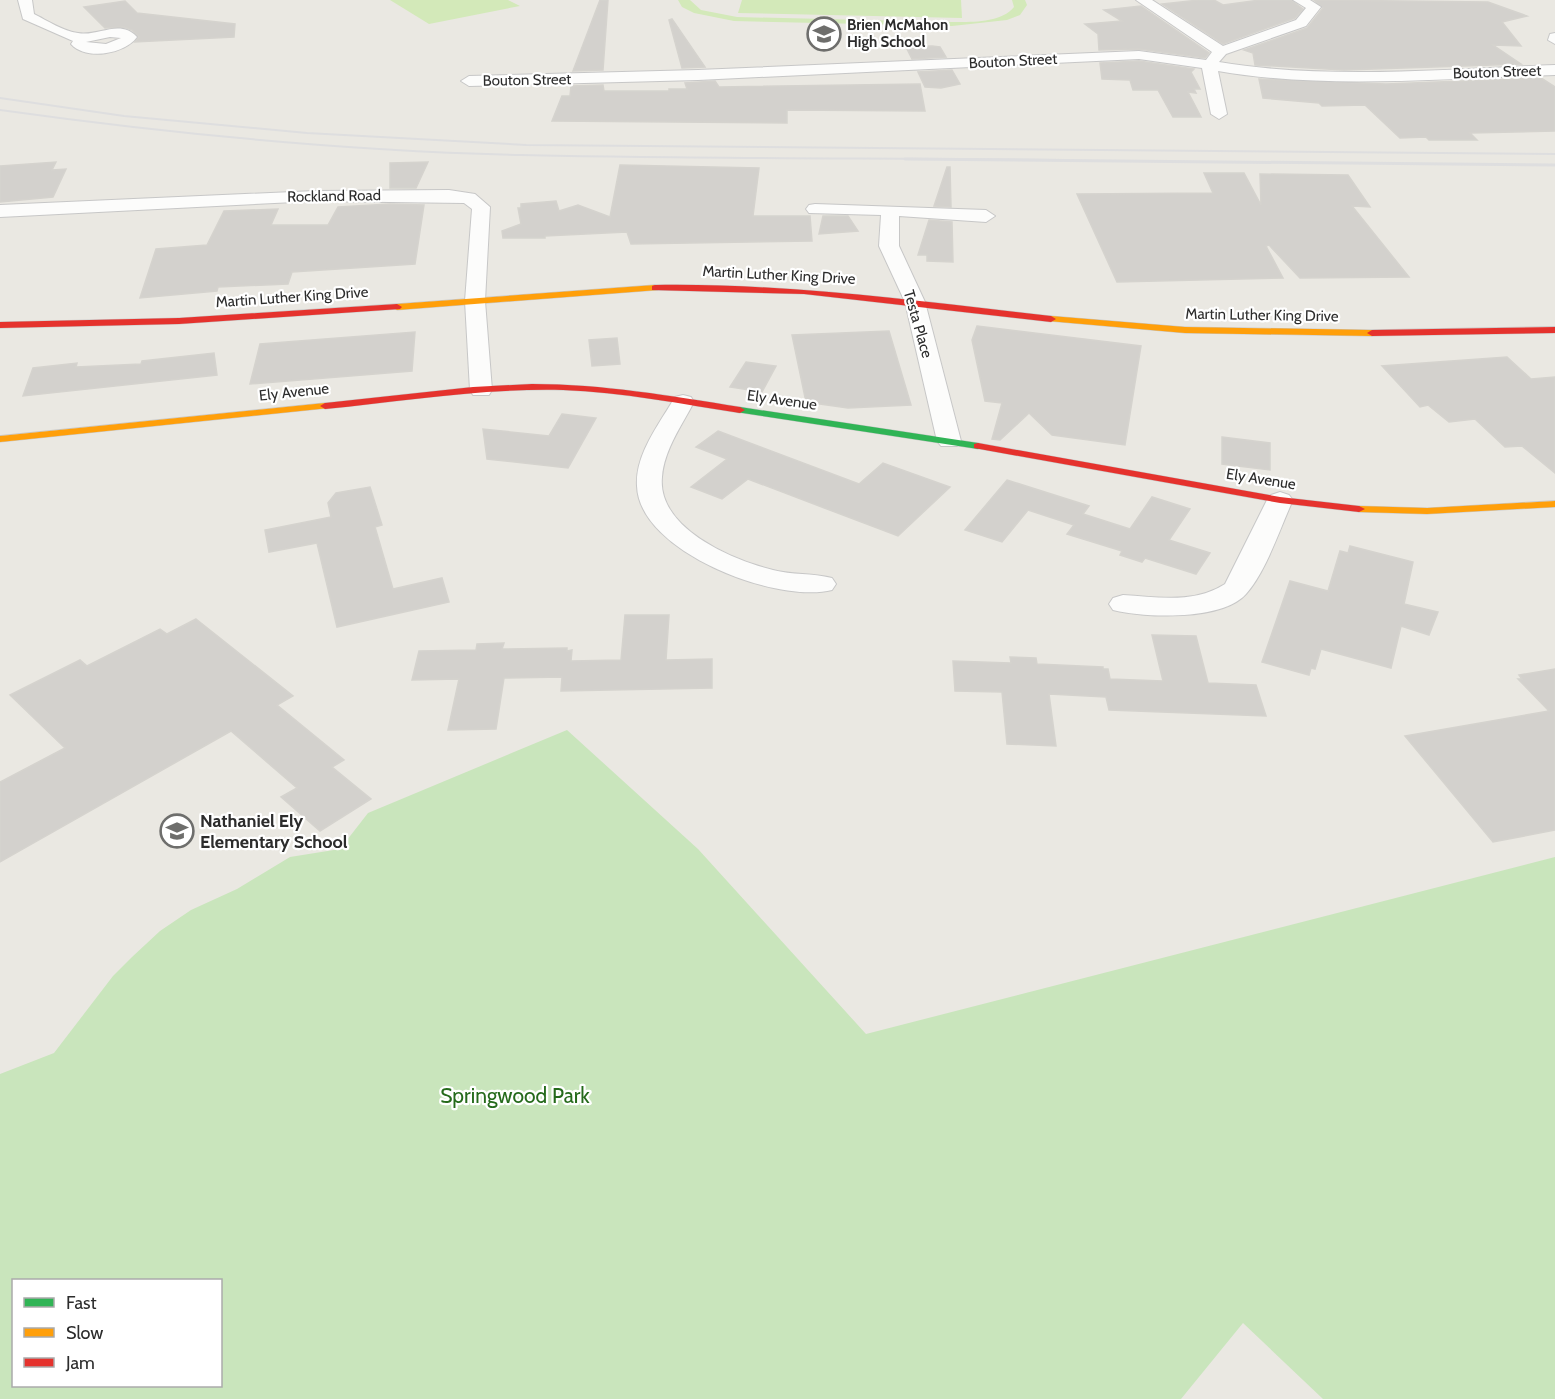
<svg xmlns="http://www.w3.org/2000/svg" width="1555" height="1399" viewBox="0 0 1555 1399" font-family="Cabin,sans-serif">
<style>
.green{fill:#c9e5bc;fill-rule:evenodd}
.pitch{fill:#d3e9b9}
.building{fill:#d3d1cd;stroke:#d5d3ce;stroke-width:1.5}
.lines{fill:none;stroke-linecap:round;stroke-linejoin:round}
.street-casing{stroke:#c7c7c7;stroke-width:2}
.fast-casing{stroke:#c7c7c7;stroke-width:1}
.slow-casing{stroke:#c7c7c7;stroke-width:1}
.jam-casing{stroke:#c7c7c7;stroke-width:1}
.street{fill:#fcfcfb;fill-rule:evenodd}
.fast{fill:#30b455;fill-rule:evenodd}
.slow{fill:#ff9f0a;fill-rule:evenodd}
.jam{fill:#e5322d;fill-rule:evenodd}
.rail-far1{stroke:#dededf;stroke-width:2}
.rail{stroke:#dededf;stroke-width:3}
.labels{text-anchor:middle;stroke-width:4.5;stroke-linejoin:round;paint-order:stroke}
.far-poi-label{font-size:15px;font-weight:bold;fill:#2c2c2c;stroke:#fff;text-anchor:start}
.far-street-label{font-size:15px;fill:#2c2c2c;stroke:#fff}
.poi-label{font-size:18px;font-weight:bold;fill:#2c2c2c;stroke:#fff;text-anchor:start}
.near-park-label{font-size:21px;fill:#256a1b;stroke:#fff}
</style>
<rect width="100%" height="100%" fill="#eae8e2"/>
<path class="green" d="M 567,730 L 698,849 L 866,1034 L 1555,857 L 1555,1399 L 1323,1399 L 1243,1323 L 1181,1399 L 0,1399 L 0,1074 L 54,1053 L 113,976 L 132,957 L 160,931 L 191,910 L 237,889 L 290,857 L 340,849 L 368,813 ZM 14,1280 L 220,1280 L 220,1386 L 14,1386 Z"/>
<g class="pitch">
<path d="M 390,0 L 508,0 L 520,6 L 429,24 Z"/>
<path d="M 678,0 L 690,0 L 701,10 L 737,17 L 952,22 C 972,22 1001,23 1014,7 L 1012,0 L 1025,0 L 1027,5 L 1020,15 L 1007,20 L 952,26 L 734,21 L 694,13 L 682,7 Z"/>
<path d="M 742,0 L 961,0 L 962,18 L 738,13 Z"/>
</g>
<g class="building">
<path d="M 600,0 L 608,0 L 603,70 L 573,71 Z"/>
<path d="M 1199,0 L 1214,0 L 1223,5 L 1260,0 L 1291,0 L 1303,9 L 1295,18 L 1223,44 L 1162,4 Z"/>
<path d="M 1314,0 L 1488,2 L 1527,16 L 1502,22 L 1521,46 L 1493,45 L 1521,64 L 1344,70 L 1255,65 L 1253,53 L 1244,50 L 1307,28 L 1323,8 Z"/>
<path d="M 125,1 L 137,13 L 235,24 L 234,37 L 135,42 L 139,37 L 132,30 L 124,27 L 105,28 L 84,7 Z"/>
<path d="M 1141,6 L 1209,53 L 1205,58 L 1139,49 L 1099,50 L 1098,34 L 1085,24 L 1122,21 L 1104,10 Z"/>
<path d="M 672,19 L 705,67 L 682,68 L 669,20 Z"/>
<path d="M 932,46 L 940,47 L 946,57 L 912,59 L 906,47 Z"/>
<path d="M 1139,61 L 1194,69 L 1191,72 L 1200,89 L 1194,89 L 1196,93 L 1188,92 L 1201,117 L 1173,117 L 1158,90 L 1133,90 L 1130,80 L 1102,79 L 1100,63 Z"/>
<path d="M 952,70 L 960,84 L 941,88 L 925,87 L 918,72 Z"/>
<path d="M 1541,78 L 1555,87 L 1555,131 L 1470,133 L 1477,140 L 1429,140 L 1426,137 L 1400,138 L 1365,105 L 1322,106 L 1319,103 L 1263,98 L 1259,79 L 1386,84 Z"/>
<path d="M 715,81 L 719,87 L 920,84 L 925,111 L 787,110 L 787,123 L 552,121 L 562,96 L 570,96 L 571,86 L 603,85 L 604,91 L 669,91 L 669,89 L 687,89 L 685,83 Z"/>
<path d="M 56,162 L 52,170 L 66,169 L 53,197 L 0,202 L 0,166 Z"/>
<path d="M 428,162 L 416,188 L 390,188 L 390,163 Z"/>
<path d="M 620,165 L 759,168 L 753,216 L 810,216 L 812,241 L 631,244 L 627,232 L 545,236 L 545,238 L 503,238 L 502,231 L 521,224 L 518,208 L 521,208 L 521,204 L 556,201 L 559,211 L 578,205 L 610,217 Z"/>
<path d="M 947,167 L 950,167 L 951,207 L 934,206 Z"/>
<path d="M 1204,173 L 1244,173 L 1261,205 L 1260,174 L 1348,175 L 1370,207 L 1352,206 L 1409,277 L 1300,278 L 1269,245 L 1266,246 L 1283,278 L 1117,282 L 1077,194 L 1213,193 Z"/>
<path d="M 390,204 L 424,205 L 415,264 L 292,272 L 288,284 L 218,287 L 217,291 L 140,298 L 156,249 L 207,245 L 224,211 L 278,209 L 271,225 L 328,225 L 338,207 Z"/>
<path d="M 823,216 L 848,216 L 858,231 L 819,234 Z"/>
<path d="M 929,220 L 952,222 L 953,262 L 927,261 L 927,255 L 918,255 Z"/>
<path d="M 977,326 L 1141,346 L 1125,445 L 1052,435 L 1029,413 L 1000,440 L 992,439 L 1002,403 L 985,401 L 972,340 Z"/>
<path d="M 889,331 L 911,405 L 848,408 L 806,402 L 792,335 Z"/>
<path d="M 415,332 L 412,371 L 250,384 L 260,344 Z"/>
<path d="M 617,338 L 620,364 L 592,366 L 589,340 Z"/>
<path d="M 214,353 L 217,375 L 23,396 L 33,368 L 77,363 L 76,367 L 141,364 L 142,361 Z"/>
<path d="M 1507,357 L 1531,379 L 1555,377 L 1555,473 L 1522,446 L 1505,447 L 1475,419 L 1449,422 L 1428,405 L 1420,407 L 1382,366 Z"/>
<path d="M 746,362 L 776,366 L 762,392 L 730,387 Z"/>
<path d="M 562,414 L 596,418 L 568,468 L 487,459 L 483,429 L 549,436 Z"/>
<path d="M 718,431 L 859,484 L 883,463 L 950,487 L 898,536 L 748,479 L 722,499 L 691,487 L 727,459 L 696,447 Z"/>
<path d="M 1222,437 L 1270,443 L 1270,470 L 1222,464 Z"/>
<path d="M 1007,480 L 1089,506 L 1083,514 L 1130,529 L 1152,497 L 1190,509 L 1169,540 L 1210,553 L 1196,574 L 1145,558 L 1142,562 L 1120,555 L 1122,551 L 1067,534 L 1074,525 L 1028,510 L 1002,542 L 965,530 Z"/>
<path d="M 370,487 L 382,525 L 375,527 L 393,589 L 442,578 L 449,602 L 337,627 L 317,543 L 269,552 L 265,530 L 331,517 L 328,503 L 336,493 Z"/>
<path d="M 1350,546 L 1413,562 L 1404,604 L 1438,612 L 1429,635 L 1401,626 L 1391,668 L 1321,649 L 1315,669 L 1311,668 L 1309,675 L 1262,662 L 1290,581 L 1328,591 L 1340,551 L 1348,553 Z"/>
<path d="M 625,615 L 669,615 L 666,660 L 712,659 L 712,688 L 561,691 L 562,677 L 504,678 L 496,729 L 448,730 L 459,679 L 412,680 L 419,651 L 476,650 L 477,644 L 504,643 L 502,649 L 567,648 L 567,651 L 572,650 L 571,661 L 621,660 Z"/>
<path d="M 196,619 L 293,696 L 277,705 L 344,760 L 332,767 L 371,799 L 320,831 L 281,797 L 297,788 L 231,731 L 0,862 L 0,782 L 65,748 L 10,695 L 80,660 L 87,666 L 160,629 L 167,634 Z"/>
<path d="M 1152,635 L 1196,636 L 1208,683 L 1256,685 L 1266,716 L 1109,710 L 1106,697 L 1049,694 L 1056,746 L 1007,744 L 1002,692 L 955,691 L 953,661 L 1011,663 L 1010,657 L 1036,658 L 1037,664 L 1103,667 L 1103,669 L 1108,669 L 1110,679 L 1163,681 Z"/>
<path d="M 1555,669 L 1555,830 L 1493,842 L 1405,736 L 1549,711 L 1518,679 L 1522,679 L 1519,675 Z"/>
</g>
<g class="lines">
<defs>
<g id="street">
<path d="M 18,0 L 32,0 L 34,14 C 48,21 63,31 78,33 C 98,37 120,18 137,37 C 125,54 86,61 71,44 L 73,41 L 23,19 ZM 110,37 L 121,38 L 106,44 L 86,42 Z"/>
<path d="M 1136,0 L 1152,0 L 1223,46 L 1296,20 L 1306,8 L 1293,0 L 1310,0 L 1321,7 L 1306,26 L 1226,54 L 1219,62 C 1325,80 1448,69 1555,65 L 1555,75 C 1446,78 1326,90 1218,71 L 1227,114 L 1219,119 L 1211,114 L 1202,68 L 1139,59 L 698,80 L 469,86 L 461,81 L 469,76 L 698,70 L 1139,51 L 1206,60 L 1212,52 Z"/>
<path d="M 1555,33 L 1555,44 L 1548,40 L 1550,34 Z"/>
<path d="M 449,190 L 475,194 L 490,207 L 485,301 L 492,390 L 489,395 L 473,395 L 470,390 L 465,301 L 472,209 L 464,203 L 315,201 L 0,217 L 0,205 L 315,191 Z"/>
<path d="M 815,204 L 986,210 L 995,216 L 986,222 L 899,216 L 899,246 L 925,302 L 961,441 L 957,446 L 941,446 L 937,441 L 905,302 L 879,246 L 881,215 L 809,213 L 806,209 L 809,205 Z"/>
<path d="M 683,395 L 691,397 L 694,402 C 682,425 664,450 662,477 C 657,528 732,560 773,570 C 792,575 812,573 832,578 L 836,584 L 832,590 C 777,604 639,552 637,486 C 635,456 657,427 672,402 L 675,397 Z"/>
<path d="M 1280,492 L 1289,495 L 1293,500 C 1280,528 1266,572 1246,594 C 1222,621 1145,618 1113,610 L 1109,604 L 1113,598 L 1123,595 C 1158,597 1194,604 1225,584 L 1267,500 L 1271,495 Z"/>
</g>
<path id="fast" d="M 740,407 L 978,443 L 983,446 L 978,449 L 736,412 L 735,410 Z"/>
<g id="slow">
<path d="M 655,285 L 658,286 L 658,290 L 397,310 L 392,307 L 397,304 Z"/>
<path d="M 1051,316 L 1185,327 L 1372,330 L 1377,333 L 1372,336 L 1185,333 L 1048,321 L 1048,317 Z"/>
<path d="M 325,403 L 329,404 L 329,408 L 0,442 L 0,436 Z"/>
<path d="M 1555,501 L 1555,507 L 1427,514 L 1359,512 L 1353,509 L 1359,506 L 1427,508 Z"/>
</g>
<g id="jam">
<path d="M 655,285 C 788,283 919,301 1051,316 L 1056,319 L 1051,322 L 804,294 L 652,290 L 652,286 Z"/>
<path d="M 397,304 L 402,307 L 400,309 L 179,324 L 0,328 L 0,322 L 179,318 Z"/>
<path d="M 1555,327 L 1555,333 L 1372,336 L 1367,333 L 1372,330 Z"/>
<path d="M 532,384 C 603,384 671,396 740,407 L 745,410 L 740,413 C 681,404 622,392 563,390 C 483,388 404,401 325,409 L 320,406 L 325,403 L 473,387 Z"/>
<path d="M 978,443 L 1280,497 L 1359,506 L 1365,509 L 1359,512 L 1280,503 L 974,448 L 974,444 Z"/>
</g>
</defs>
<use href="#street" class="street-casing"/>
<use href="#fast" class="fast-casing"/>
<use href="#slow" class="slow-casing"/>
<use href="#jam" class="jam-casing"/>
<use href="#street" class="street"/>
<use href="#fast" class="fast"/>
<use href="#slow" class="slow"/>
<use href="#jam" class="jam"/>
<g class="rail-far1">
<path d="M 0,98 L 124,116 L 307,133 L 526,145 L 1555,154"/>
<path d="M 0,110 C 172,134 347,151 521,155 C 701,159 881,158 1061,160"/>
</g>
<path class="rail" d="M 905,159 L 1555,165"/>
</g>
<defs>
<symbol id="school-ring" viewBox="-11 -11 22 22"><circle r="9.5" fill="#fff" stroke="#6e6e6c" stroke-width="1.5"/><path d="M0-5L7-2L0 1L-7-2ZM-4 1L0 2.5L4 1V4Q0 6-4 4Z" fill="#6e6e6c"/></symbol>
</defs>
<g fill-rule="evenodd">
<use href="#school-ring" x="805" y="15" width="38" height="38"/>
<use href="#school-ring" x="158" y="812" width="38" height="38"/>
</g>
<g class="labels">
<g class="far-poi-label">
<text x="847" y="30">Brien McMahon<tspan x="847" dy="17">High School</tspan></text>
</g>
<g class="far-street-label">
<text transform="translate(1013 61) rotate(-3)" y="5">Bouton Street</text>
<text transform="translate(1497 72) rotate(-2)" y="5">Bouton Street</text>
<text transform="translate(527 80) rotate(-1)" y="5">Bouton Street</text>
<text transform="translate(334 196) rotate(-1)" y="5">Rockland Road</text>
<text transform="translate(779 275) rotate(3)" y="5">Martin Luther King Drive</text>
<text transform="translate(292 297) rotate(-4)" y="5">Martin Luther King Drive</text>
<text transform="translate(1262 315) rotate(1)" y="5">Martin Luther King Drive</text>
<text transform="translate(918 324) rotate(74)" y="5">Testa Place</text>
<text transform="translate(294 392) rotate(-6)" y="5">Ely Avenue</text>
<text transform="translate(782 400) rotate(8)" y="5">Ely Avenue</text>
<text transform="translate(1261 479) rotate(9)" y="5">Ely Avenue</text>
</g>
<g class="poi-label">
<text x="200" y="827">Nathaniel Ely<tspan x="200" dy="21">Elementary School</tspan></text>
</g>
<g class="near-park-label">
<text x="515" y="1103">Springwood Park</text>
</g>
</g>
<rect x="12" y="1279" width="210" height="108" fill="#ffffff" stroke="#ababab" stroke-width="1.5"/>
<rect x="24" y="1298" width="30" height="9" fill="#30b455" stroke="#ababab" stroke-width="1.5"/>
<text x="66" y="1309" font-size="18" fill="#2c2c2c">Fast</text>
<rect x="24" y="1328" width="30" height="9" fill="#ff9f0a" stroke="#ababab" stroke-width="1.5"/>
<text x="66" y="1339" font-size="18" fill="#2c2c2c">Slow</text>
<rect x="24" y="1358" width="30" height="9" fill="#e5322d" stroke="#ababab" stroke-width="1.5"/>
<text x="66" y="1369" font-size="18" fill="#2c2c2c">Jam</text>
</svg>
